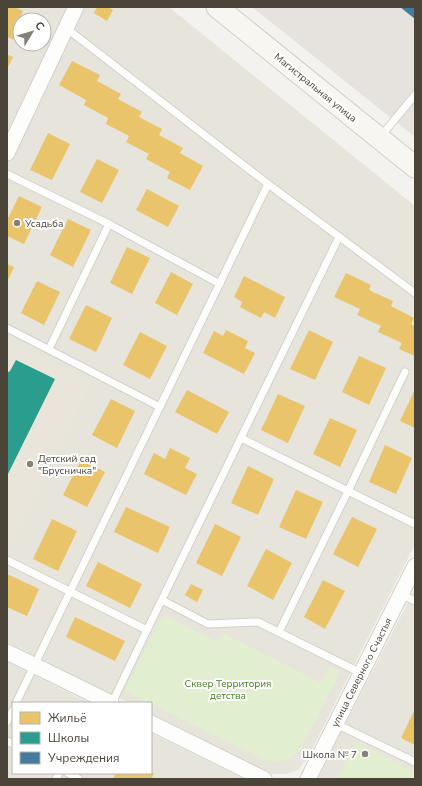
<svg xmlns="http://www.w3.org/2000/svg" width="422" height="786" viewBox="0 0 422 786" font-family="'Nunito Sans',sans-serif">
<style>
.residential{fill:#e7e4dc;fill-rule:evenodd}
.industrial{fill:#e6e2de}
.education{fill:#eae5da}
.green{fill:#e1eecf}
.homes{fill:#e9c46a}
.schools{fill:#2a9d8f}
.public{fill:#457b9d}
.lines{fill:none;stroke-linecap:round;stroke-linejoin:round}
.service-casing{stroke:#d2d0cb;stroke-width:9}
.minor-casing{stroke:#d2d0cb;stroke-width:17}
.secondary-casing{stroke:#d3cfc5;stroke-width:23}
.service{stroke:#fdfdfc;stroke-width:7}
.minor{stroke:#fdfdfc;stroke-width:15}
.secondary{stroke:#f7f6f1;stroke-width:21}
.poi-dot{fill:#868178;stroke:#fff;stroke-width:1.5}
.labels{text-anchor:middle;stroke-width:4;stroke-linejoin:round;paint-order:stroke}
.street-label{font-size:10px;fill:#4b4439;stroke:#fff}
.poi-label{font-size:10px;fill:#4b4439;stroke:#fff;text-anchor:start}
.park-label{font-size:10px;fill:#4a7f2a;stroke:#fff}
</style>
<rect width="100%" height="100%" fill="#f4f2ee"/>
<g class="residential">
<path d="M 7,7 L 169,7 L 415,206 L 415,544 L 307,759 L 298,770 L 286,774 L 272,774 L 151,714 L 151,703 L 129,703 L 7,642 ZM 20,20 L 44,20 L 44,44 L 20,44 Z"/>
<path d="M 415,589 L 415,779 L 317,779 Z"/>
<path d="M 7,662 L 90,703 L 13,703 L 13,773 L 151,773 L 151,733 L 244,779 L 7,779 Z"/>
</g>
<path class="industrial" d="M 252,7 L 415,7 L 415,137 Z"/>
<g class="education">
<path d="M 7,339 L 92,382 L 11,548 L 7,546 Z"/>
<path d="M 354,738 L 415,769 L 415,779 L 334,779 Z"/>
</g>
<g class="green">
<path d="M 167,617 L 216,641 L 223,633 L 321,683 L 329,666 L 341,671 L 299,751 C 287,761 281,763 266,760 L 124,691 L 159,622 Z"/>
<path d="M 356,742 L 415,772 L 415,779 L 338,779 Z"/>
</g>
<g class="homes">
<path d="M 7,7 L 15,7 L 23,11 L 19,20 L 20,40 L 16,38 L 15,40 L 7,37 Z"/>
<path d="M 97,7 L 108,7 L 113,10 L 107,21 L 94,13 Z"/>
<path d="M 7,54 L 13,57 L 7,69 Z"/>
<path d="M 72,61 L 100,75 L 97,81 L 121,94 L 118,99 L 142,112 L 139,117 L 162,129 L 159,135 L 183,148 L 180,153 L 203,166 L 190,190 L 167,178 L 170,172 L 146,159 L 149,154 L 126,142 L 129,136 L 106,124 L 108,118 L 84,105 L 86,100 L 59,85 Z"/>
<path d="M 48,133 L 70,144 L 52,180 L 30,170 Z"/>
<path d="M 97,159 L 119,170 L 102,203 L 80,192 Z"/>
<path d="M 147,189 L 179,206 L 168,227 L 136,210 Z"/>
<path d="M 19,196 L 42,207 L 24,244 L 7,236 L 7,220 Z"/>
<path d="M 68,219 L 91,230 L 73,267 L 50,255 Z"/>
<path d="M 127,247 L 150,258 L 132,294 L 110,283 Z"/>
<path d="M 7,264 L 14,267 L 7,282 Z"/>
<path d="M 171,272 L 193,284 L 177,315 L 155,303 Z"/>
<path d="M 346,273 L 371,285 L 369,290 L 393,301 L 391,306 L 414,318 L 411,324 L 415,326 L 415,356 L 399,349 L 402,343 L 378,332 L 381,326 L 357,315 L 360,309 L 334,297 Z"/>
<path d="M 244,276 L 285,297 L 275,318 L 264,312 L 261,318 L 240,307 L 242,302 L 234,297 Z"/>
<path d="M 37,281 L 60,292 L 44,325 L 21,313 Z"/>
<path d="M 86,305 L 112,318 L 96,352 L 69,339 Z"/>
<path d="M 226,330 L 248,341 L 245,348 L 255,353 L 244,374 L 203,353 L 214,331 L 223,336 Z"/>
<path d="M 309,330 L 333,342 L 315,380 L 290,369 Z"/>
<path d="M 140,332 L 167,346 L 150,379 L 123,365 Z"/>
<path d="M 359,356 L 386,368 L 369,405 L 342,392 Z"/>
<path d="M 415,389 L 415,428 L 400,421 Z"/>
<path d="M 187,390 L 229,412 L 217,434 L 175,412 Z"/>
<path d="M 278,394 L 305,406 L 288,443 L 261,430 Z"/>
<path d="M 111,399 L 135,411 L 117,448 L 92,435 Z"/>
<path d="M 330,418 L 357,430 L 340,467 L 313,454 Z"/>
<path d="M 385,445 L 412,458 L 396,494 L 369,482 Z"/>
<path d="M 170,448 L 190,458 L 185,468 L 197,474 L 186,495 L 144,474 L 154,453 L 165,459 Z"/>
<path d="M 81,460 L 105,472 L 87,507 L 63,495 Z"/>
<path d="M 248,466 L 274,479 L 258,515 L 231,503 Z"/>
<path d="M 296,490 L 323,502 L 306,539 L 279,527 Z"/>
<path d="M 126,507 L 170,527 L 158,553 L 114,532 Z"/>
<path d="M 352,517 L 377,529 L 358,567 L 333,554 Z"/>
<path d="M 52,519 L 77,531 L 58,571 L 33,559 Z"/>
<path d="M 215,524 L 241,537 L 222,576 L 196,563 Z"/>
<path d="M 266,549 L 292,563 L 273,600 L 247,586 Z"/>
<path d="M 98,562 L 142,584 L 130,608 L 86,586 Z"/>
<path d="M 7,574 L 39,589 L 27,616 L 7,607 Z"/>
<path d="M 323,580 L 345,591 L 325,629 L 304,617 Z"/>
<path d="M 191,584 L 203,590 L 197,602 L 185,595 Z"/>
<path d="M 75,617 L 125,641 L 115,661 L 66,637 Z"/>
<path d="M 415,709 L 415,745 L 401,738 Z"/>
<path d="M 151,772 L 154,774 L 151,779 L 113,779 L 116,773 Z"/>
</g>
<path class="schools" d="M 16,360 L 55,379 L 7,476 L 7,373 L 10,371 Z"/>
<path class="public" d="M 400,7 L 415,7 L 415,19 Z"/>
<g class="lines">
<defs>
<g id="service">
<path d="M 66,28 L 268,184 L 415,293"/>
<path d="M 381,136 L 415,95"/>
<path d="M 7,174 L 109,224 L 220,284"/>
<path d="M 7,328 L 160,407"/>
<path d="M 49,349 L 109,224"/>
<path d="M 241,438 L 348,491 L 405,372"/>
<path d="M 7,560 L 147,630 L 339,237"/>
<path d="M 401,594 L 415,601"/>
<path d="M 162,600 L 208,624 L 258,622 L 361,673"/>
<path d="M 279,632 L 348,491 L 415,524"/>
<path d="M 16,703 L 268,184"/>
<path d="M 112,703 L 147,630"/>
<path d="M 7,722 L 13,710"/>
<path d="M 336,724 L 415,762"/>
<path d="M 7,741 L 13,744"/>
<path d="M 68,773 L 79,779"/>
<path d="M 56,779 L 59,773"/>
</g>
<g id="minor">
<path d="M 7,153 L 76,7"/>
<path d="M 7,652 L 111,703"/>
<path d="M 151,723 L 264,779"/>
<path d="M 308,779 L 415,566"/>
</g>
<path id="secondary" d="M 217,7 L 415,167"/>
</defs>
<use href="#service" class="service-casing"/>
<use href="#minor" class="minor-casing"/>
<use href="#secondary" class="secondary-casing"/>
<use href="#service" class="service"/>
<use href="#minor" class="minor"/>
<use href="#secondary" class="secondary"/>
</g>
<g class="poi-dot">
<circle cx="17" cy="223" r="4"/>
<circle cx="30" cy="464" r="4"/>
<circle cx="365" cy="754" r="4"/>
</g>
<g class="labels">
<g class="street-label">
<text transform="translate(316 87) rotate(39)" y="4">Магистральная улица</text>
<text transform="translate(361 672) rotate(-63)" y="4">улица Северного Счастья</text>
</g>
<g class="poi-label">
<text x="25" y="227">Усадьба</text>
<text x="38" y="462">Детский сад<tspan x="38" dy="12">"Брусничка"</tspan></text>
<text x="357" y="758" text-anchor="end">Школа № 7</text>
</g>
<g class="park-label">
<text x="228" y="687">Сквер Территория<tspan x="228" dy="12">детства</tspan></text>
</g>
</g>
<rect width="422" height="786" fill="none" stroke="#4b4439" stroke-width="16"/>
<rect x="12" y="702" width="140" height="72" fill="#ffffff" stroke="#b7b4b0"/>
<rect x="20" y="712" width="20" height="12" fill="#e9c46a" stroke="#b7b4b0"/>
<text x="48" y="722" font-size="12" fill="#4b4439">Жильё</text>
<rect x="20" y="732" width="20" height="12" fill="#2a9d8f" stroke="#b7b4b0"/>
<text x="48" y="742" font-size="12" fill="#4b4439">Школы</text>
<rect x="20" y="752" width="20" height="12" fill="#457b9d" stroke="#b7b4b0"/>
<text x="48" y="762" font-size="12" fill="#4b4439">Учреждения</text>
<g transform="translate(32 32) rotate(52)"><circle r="19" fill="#ffffff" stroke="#b7b4b0"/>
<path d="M0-3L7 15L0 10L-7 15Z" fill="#868178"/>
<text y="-6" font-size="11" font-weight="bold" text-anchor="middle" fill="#4b4439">С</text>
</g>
</svg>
